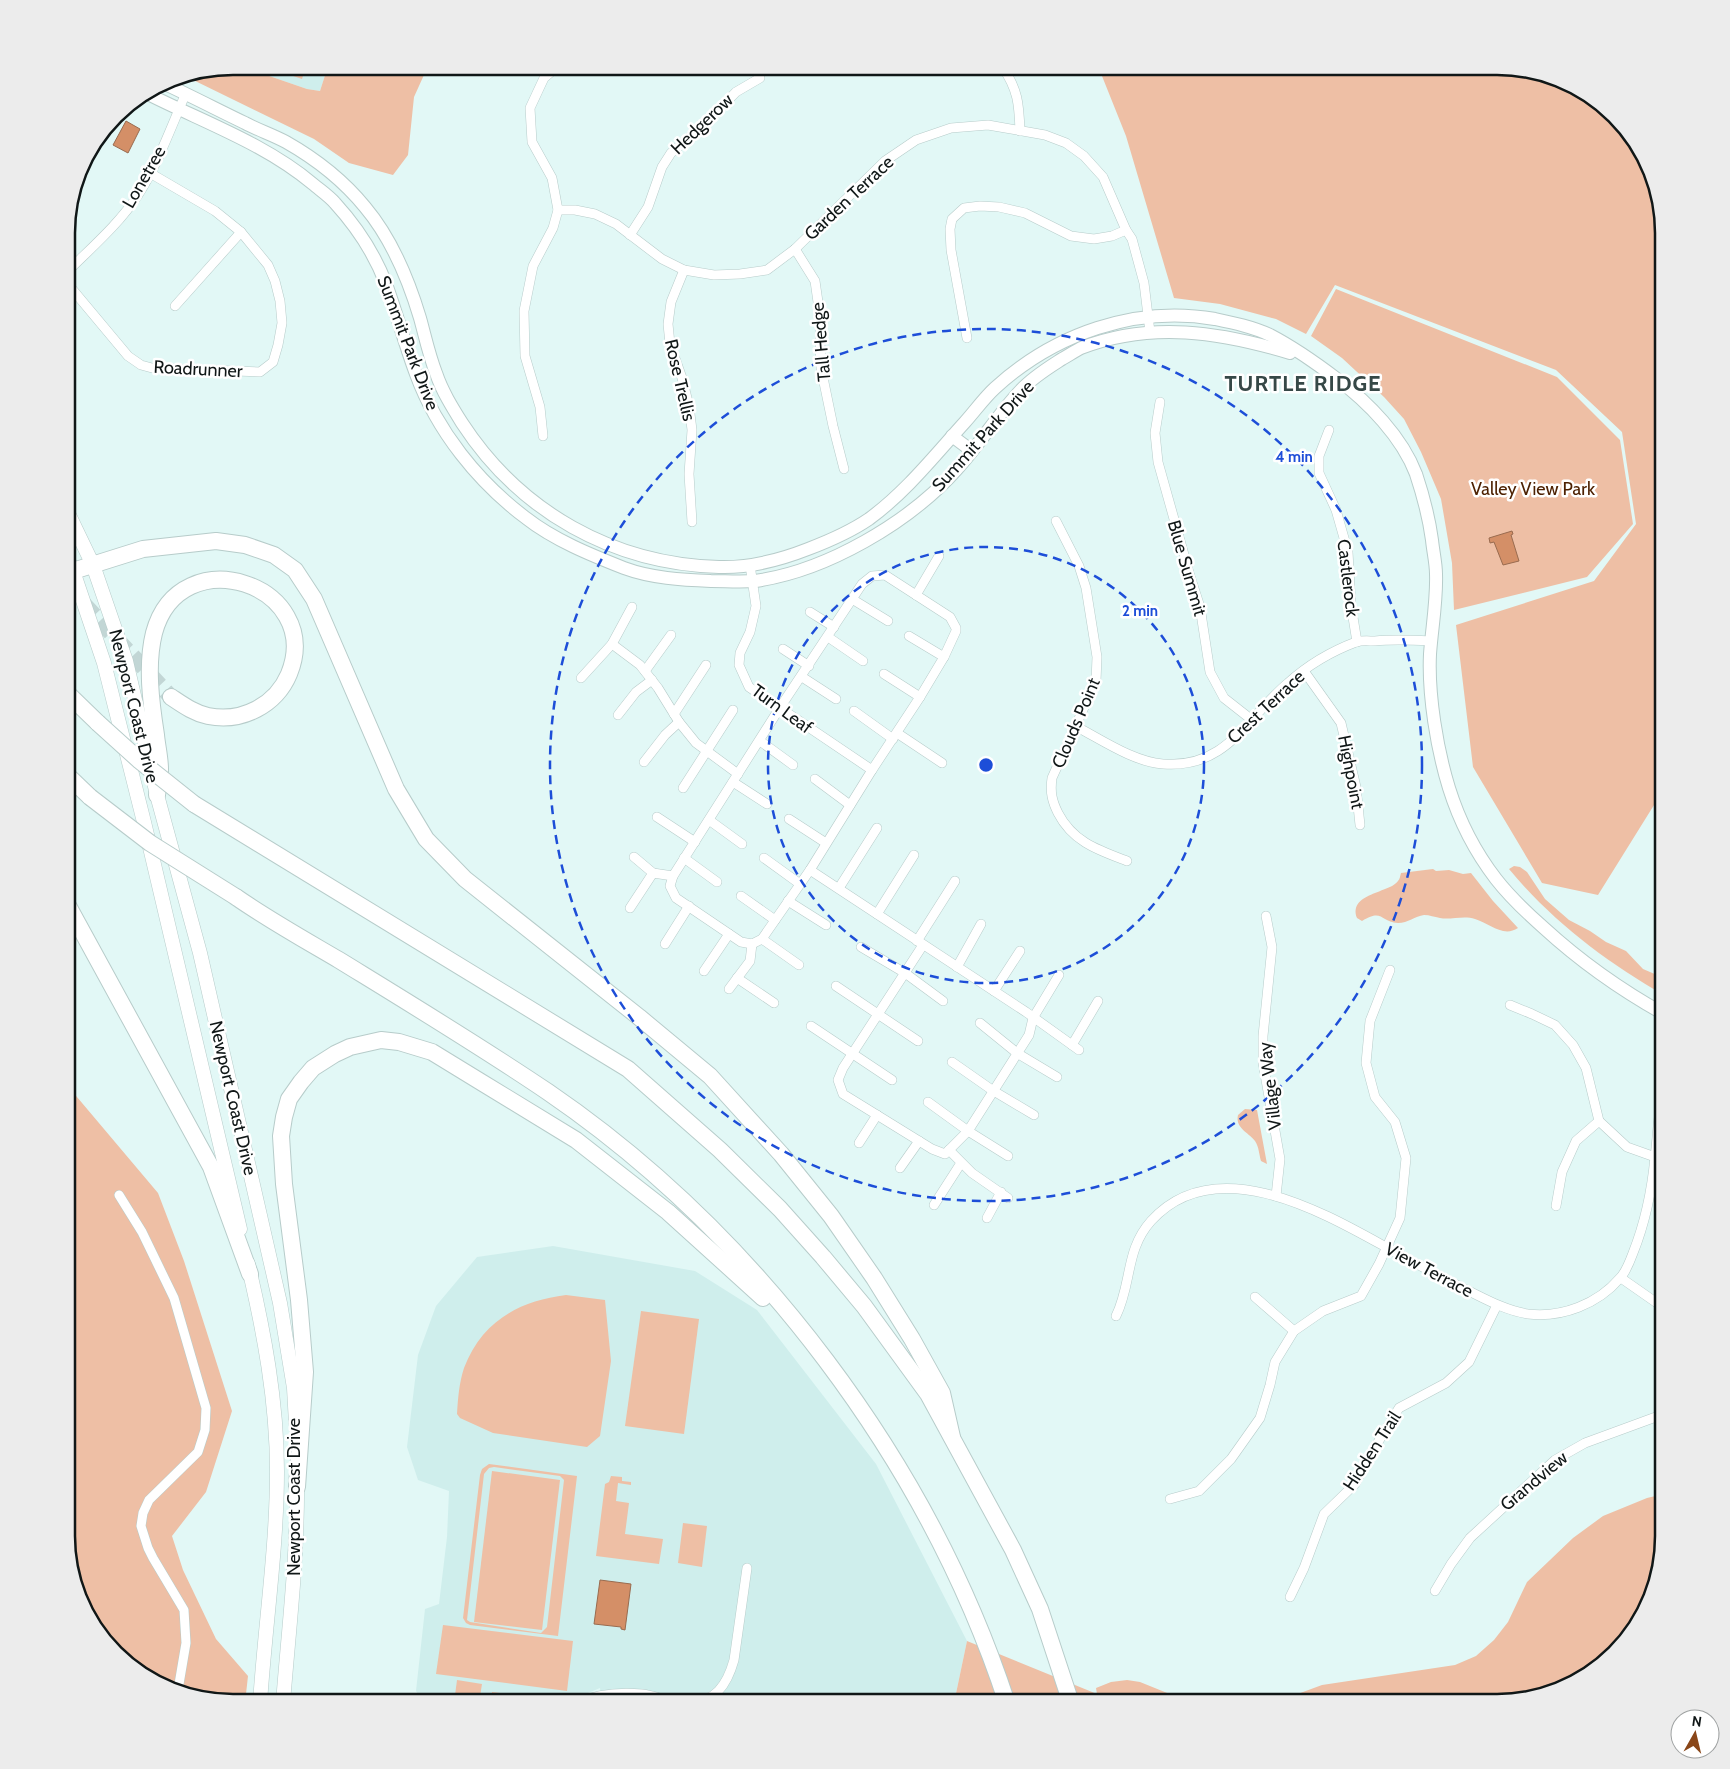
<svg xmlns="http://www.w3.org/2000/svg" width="1730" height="1769" viewBox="0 0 1730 1769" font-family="Cabin,sans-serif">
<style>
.built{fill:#cfeeec}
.green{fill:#eebfa5;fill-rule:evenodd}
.water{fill:#d48f67;stroke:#996b4f}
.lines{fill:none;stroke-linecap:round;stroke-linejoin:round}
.highway-tunnel{stroke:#c2d6d5;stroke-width:16;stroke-dasharray:16 8;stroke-linecap:butt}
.street-casing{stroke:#b7ccca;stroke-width:10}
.secondary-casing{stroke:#b7ccca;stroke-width:14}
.primary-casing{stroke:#b7ccca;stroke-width:15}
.highway-casing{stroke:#b7ccca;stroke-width:18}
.street{stroke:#fff;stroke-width:9}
.secondary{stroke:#fff;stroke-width:12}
.primary{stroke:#fff;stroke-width:14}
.highway{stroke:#fff;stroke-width:16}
.highway-bridge-casing{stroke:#b7ccca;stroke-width:18;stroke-linecap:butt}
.highway-bridge{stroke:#fff;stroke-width:16}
.ring{fill:none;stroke:#1d4ed8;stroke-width:2.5;stroke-dasharray:9 6}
.labels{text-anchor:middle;stroke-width:5;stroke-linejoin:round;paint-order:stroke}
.street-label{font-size:18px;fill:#101717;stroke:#fff}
.park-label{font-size:18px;fill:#4d2102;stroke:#fff}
.district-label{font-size:22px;font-weight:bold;letter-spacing:1px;fill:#364847;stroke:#fff}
.rim{fill:none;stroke:#101717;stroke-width:2.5}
.centre{fill:#1d4ed8;stroke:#fff;stroke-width:2.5}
.ring-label{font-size:15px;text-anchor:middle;font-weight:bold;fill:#1d4ed8;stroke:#fff;stroke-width:5;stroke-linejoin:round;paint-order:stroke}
</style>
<rect width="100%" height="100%" fill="#e2f8f6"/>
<g class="built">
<path d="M 240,66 L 328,66 L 320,91 L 307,89 Z"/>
<path d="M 553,1246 L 695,1271 L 757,1310 L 876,1464 L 967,1641 L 954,1703 L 602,1703 L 600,1688 L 564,1703 L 423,1703 L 416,1691 L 425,1609 L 439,1604 L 447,1537 L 449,1491 L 418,1480 L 407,1447 L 418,1355 L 436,1306 L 477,1257 Z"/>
</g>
<g class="green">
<path d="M 233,66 L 240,66 L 307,89 L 320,91 L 328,66 L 428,66 L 414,97 L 408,155 L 393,175 L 349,163 L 314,139 L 185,76 Z"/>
<path d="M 264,66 L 306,66 L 302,79 Z"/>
<path d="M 1098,66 L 1508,67 L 1571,84 L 1623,123 L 1651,169 L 1664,233 L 1664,789 L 1598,895 L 1542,883 L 1473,767 L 1456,625 L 1594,581 L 1636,524 L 1622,432 L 1556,370 L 1335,285 L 1306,334 L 1276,319 L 1220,304 L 1174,298 L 1126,136 Z"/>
<path d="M 1336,289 L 1557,377 L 1620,440 L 1633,524 L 1587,577 L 1454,610 L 1452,563 L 1441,499 L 1421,452 L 1404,419 L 1384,397 L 1342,358 L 1311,336 Z"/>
<path d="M 1514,866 L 1520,867 L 1527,872 L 1545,899 L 1569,920 L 1590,931 L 1606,942 L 1626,951 L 1643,969 L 1664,978 L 1664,995 C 1606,962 1551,920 1509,869 Z"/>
<path d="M 1433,869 L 1436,871 L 1449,870 L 1463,874 L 1471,873 L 1493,901 L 1518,928 C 1503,938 1489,923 1475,919 C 1464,915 1451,920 1440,918 C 1434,917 1430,915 1424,915 C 1415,916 1408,923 1398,923 C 1380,922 1383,908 1362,921 L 1357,918 C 1348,893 1390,893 1398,881 C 1400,879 1400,876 1401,873 Z"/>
<path d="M 66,1084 L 158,1193 L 184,1261 L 232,1411 L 206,1492 L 172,1536 L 183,1570 L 216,1639 L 248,1676 L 245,1703 L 233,1703 L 160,1686 L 107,1646 L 75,1590 L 66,1536 Z"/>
<path d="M 1245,1109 L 1257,1110 L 1267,1164 L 1261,1161 C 1259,1154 1259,1147 1255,1141 C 1248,1132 1235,1128 1238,1115 Z"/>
<path d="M 566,1295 L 605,1300 L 611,1361 L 600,1436 L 587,1447 L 493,1433 L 460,1418 L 457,1414 C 458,1399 459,1383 464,1368 C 482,1321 519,1301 566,1295 Z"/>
<path d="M 641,1311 L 699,1319 L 684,1434 L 625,1426 Z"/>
<path d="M 489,1464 L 577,1476 L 558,1636 L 470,1625 L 466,1623 L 463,1618 L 480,1475 L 482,1469 ZM 494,1467 L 560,1476 L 564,1480 L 547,1627 L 541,1633 L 470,1622 L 467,1620 L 484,1474 L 489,1468 Z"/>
<path d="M 492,1471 L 560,1480 L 542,1630 L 474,1622 Z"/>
<path d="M 611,1476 L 622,1477 L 622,1481 L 631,1482 L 631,1485 L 618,1483 L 616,1501 L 629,1503 L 625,1534 L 663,1539 L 659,1564 L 596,1556 L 605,1484 L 609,1482 Z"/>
<path d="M 1664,1494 L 1664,1536 L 1647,1609 L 1607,1662 L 1561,1690 L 1497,1703 L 1260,1703 L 1284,1699 L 1322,1685 L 1455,1665 L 1476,1656 L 1494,1640 L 1508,1622 L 1527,1582 L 1573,1538 L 1603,1516 L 1647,1498 Z"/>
<path d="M 683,1523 L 707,1526 L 702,1567 L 678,1563 Z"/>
<path d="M 443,1625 L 573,1641 L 567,1691 L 436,1674 Z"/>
<path d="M 967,1641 L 1097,1694 L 1096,1688 L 1111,1682 L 1127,1680 L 1140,1682 L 1182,1699 L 1205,1703 L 954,1703 Z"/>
<path d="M 457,1680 L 482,1684 L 479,1703 L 454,1703 Z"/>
<path d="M 492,1692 L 540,1698 L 541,1695 L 545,1695 L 544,1701 L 539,1703 L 484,1703 L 485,1694 L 492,1694 Z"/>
</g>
<g class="water">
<path d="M 126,121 L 140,129 L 128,153 L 113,145 Z"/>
<path d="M 1512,531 L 1513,534 L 1511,535 L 1519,561 L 1503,565 L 1494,542 L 1490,543 L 1489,538 Z"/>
<path d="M 600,1580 L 631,1584 L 625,1630 L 621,1629 L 621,1627 L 594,1624 Z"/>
</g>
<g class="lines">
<path class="highway-tunnel" d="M 67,586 L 171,697"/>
<defs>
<g id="street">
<path d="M 1002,66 C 1018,90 1019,103 1020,131"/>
<path d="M 558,210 L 575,210 L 595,214 L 616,224 L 662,259 L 684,270 L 714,275 L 740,274 L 767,270 L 795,249 L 885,161 L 916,140 L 951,128 L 988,125 L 1045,135 L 1066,143 L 1084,156 L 1103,177 L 1126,230 L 1132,239 L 1144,283 L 1150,332"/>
<path d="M 630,235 L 648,207 L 662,167 L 671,153 L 704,125 L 736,92 L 760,78"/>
<path d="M 795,249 L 815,281 L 821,323 L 820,341 L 821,368 L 833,426 L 844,469"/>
<path d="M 684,270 L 671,302 L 668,324 L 670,344 L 682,378 L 689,406 L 692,430 L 689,474 L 692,522"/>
<path d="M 67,272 C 91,248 119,224 138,195 C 158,164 171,127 186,93"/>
<path d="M 67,283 L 128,356 L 141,365 L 152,368 L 260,372 L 273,362 L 278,345 L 282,323 L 280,301 L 275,281 L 268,265 L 241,232 L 215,211 L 150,173"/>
<path d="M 175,306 L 241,232"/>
<path d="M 967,338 L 951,250 L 950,229 L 952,219 L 964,208 L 980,206 L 999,207 L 1025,213 L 1071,236 L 1094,239 L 1112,236 L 1126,230"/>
<path d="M 1160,402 L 1155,433 L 1158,462 L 1190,576 L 1200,607 L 1210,672 L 1224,698 L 1252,720"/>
<path d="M 1329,430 L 1319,456 L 1319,473 L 1336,510 L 1348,552 L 1351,605 L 1357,642"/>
<path d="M 543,436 L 540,407 L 525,356 L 524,311 L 533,266 L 553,228 L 558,210 L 552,178 L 532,142 L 530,108 L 544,78 L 558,66"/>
<path d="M 1056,521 L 1079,566 L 1086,588 L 1097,657 L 1096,681 L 1052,778 C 1050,792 1052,801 1058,813 C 1073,842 1098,850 1127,861"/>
<path d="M 750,565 L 756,606 L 750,632 L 740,653 L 739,665 L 749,687 L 872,770"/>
<path d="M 885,575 L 950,617 L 956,628 L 956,631 L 944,657 L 920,697 L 872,770 L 810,870 L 762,939 L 752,944 L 741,942 L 676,898 L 670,886 L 673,876 L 779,709 L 862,584 L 872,576 Z"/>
<path d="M 916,595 L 939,556"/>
<path d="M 852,599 L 888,621"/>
<path d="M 810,612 L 834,627"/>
<path d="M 909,636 L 944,657"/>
<path d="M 828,637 L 863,661"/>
<path d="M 612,644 L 640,665 L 658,688 L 679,722 L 696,743 L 738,774"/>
<path d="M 783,649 L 809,666"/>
<path d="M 645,671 L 671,635"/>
<path d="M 1304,671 L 1341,723 L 1356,787 L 1360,825"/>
<path d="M 884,674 L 920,697"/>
<path d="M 802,677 L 836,699"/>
<path d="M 581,678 L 612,644 L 632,607"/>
<path d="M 854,711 L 893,739"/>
<path d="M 674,714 L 706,665"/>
<path d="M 618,715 L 636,692 L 652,680"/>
<path d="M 1077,727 C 1102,740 1134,762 1163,764 C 1227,769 1246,718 1288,683 C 1307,666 1332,651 1356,642 C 1362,640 1369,641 1375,641 C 1394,639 1412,640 1432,641"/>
<path d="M 897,733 L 942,763"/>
<path d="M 760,741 L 793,765"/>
<path d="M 644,762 L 665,735 L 679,722"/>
<path d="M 815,779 L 850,805"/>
<path d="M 733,782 L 767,804"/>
<path d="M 683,788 L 733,710"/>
<path d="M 657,817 L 695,842"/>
<path d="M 789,819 L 826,843"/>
<path d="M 709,820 L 742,844"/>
<path d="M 634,857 L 653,873 L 673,876"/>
<path d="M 684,858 L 717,882"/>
<path d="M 764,858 L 800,884"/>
<path d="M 810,870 L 1026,1012 L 1079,1050"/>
<path d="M 839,888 L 877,828"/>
<path d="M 741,896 L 775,920"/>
<path d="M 788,901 L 826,925"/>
<path d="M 630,908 L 653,873"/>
<path d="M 877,914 L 914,855"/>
<path d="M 1266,916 L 1272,947 L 1263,1036 L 1263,1063 L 1280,1159 L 1276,1196"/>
<path d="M 762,939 L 799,965"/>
<path d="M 917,941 L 955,881"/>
<path d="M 665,944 L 689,906"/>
<path d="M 923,945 L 843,1068 L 838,1080 L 843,1094 L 932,1149 L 945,1154 L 968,1131 L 1029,1035 L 1033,1018 L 1059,975"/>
<path d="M 861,947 L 905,973 L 943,1001"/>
<path d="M 957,967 L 981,924"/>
<path d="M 704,971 L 729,934"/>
<path d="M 737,978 L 774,1003"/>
<path d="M 836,986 L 918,1041"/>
<path d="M 729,989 L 750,961 L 752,944"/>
<path d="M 994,991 L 1020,951"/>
<path d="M 1510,1005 L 1532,1014 L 1555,1025 L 1573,1045 L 1586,1068 L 1599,1121 L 1627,1147 L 1655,1157"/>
<path d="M 980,1023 L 1017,1053 L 1057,1077"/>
<path d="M 811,1026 L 892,1080"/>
<path d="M 1072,1045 L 1098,1001"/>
<path d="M 952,1062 L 992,1090 L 1034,1115"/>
<path d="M 928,1102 L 968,1131 L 1008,1156"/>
<path d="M 859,1143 L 877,1115"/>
<path d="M 949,1150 L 972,1173 L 1008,1198"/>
<path d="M 900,1168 L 919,1141"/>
<path d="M 119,1195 L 142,1232 L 174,1298 L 206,1408 L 205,1430 L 198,1452 L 149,1500 L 143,1513 L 141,1526 L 148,1548 L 153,1558 L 184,1610 L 186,1643 L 178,1690"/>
<path d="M 934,1205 L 961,1163"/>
<path d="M 1556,1206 L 1562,1172 L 1576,1141 L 1599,1121"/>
<path d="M 987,1218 L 1001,1192"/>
<path d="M 1621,1278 L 1664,1308"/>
<path d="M 1255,1297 L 1294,1331"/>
<path d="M 1116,1316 C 1132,1284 1125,1250 1151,1221 C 1214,1151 1319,1210 1384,1246 C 1413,1262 1442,1278 1471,1292 C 1489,1301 1508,1311 1528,1314 C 1562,1318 1598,1304 1620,1278 C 1626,1272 1630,1261 1633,1253 C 1645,1223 1652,1189 1655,1157 C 1658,1134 1658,1111 1664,1088"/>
<path d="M 1170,1499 L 1199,1491 L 1231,1459 L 1260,1418 L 1270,1385 L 1275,1362 L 1294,1331 L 1323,1311 L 1361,1296 L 1379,1264 L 1400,1218 L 1406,1158 L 1395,1122 L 1375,1097 L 1366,1063 L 1370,1021 L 1390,970"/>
<path d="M 1435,1591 L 1451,1564 L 1470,1538 L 1555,1460 L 1585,1443 L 1664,1414"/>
<path d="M 1290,1597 L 1304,1568 L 1324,1514 L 1355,1484 L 1372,1452 L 1399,1408 L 1446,1383 L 1469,1362 L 1497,1305"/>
<path d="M 577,1703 C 597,1694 621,1692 642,1694 C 657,1696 672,1703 687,1703 C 715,1703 727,1685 734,1660 L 747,1568"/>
</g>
<g id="secondary">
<path d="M 163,83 C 191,96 218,110 245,123 C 258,130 273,135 286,142 C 316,159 343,180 365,207 C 392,239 408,278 420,318 C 425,336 429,355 436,373 C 442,391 452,407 462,423 C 520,512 613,564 719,567 C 749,568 780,560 808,549 C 829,541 850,532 869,519 C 906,492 935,455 965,422 C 975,411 984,398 995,388 C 1054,334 1136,305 1215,319 C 1234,323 1253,327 1270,335 C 1293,347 1316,363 1337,379 C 1368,402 1402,437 1416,474 C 1423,495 1429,518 1432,540 C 1433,551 1436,563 1436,574 C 1437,600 1432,627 1430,654 C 1428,695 1437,749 1449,788 C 1459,820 1476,853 1496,879 C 1510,897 1527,913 1544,928 C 1580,961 1621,990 1664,1014"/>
<path d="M 146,93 C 203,122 264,143 313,184 C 320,190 329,196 335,203 C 356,226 375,255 386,284 C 397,314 405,345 416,374 C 437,431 478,482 526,518 C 554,540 591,555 624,568 C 651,578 682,580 711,581 C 725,581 740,582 755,581 C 826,571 909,523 957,469 C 980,444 998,414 1021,390 C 1033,377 1048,368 1062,359 C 1069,355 1075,351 1081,348 C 1151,321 1220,332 1290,353"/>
<path d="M 952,436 L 972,451"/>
</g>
<g id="primary">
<path d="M 67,511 L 93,565 L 126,661 L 157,795 L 200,953 L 280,1303 L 294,1388 L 296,1423"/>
<path d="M 67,558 L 73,571 L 104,663 L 144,822 L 240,1229"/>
<path d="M 248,1264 C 264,1332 277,1401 277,1471 C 277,1548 265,1626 260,1703"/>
<path d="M 283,1703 C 289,1626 298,1554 297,1477"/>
</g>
<g id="highway">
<path d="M 73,571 L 143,549 L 216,541 L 245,545 L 274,555 L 295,570 L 314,599 L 396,789 L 426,839 L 465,879 L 639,1017 L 710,1076 L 781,1154 L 831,1216 L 874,1278 L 912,1339 L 942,1393 L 952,1437"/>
<path d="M 66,692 L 98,723"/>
<path d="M 66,774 L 90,797"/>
<path d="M 157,795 C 158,787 160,778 160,769 C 160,758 157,746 156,735 C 151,703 146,665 154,633 C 180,536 325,585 289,674 C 276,705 242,723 208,716 C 194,713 183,705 171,697"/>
<path d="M 194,804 L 628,1069 L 720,1150 L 780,1209 L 823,1257 L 864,1306 L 928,1394 L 1013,1550 L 1040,1609 L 1071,1703"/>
<path d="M 236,897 C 269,920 305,940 339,960 C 409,1003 480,1046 548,1092 C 757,1235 928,1462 1007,1703"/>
<path d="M 66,902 L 211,1167 L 250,1274"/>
<path d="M 297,1487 L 305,1372 L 299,1300 L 284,1184 L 281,1136 L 284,1117 L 289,1099 L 301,1082 L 313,1068 L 335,1054 L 350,1047 L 381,1040 L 399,1042 L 432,1052 L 481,1082 L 576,1140 L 668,1212 L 763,1298"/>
</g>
</defs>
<use href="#street" class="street-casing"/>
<use href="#secondary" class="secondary-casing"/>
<use href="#primary" class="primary-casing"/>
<use href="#highway" class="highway-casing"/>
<use href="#street" class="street"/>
<use href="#secondary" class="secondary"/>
<use href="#primary" class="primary"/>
<use href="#highway" class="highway"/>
<defs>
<g id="highway-bridge">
<path d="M 98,723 L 140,761 L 194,804"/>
<path d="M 90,797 L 150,843 L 236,897"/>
</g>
</defs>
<use href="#highway-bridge" class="highway-bridge-casing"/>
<use href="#highway-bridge" class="highway-bridge"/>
</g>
<g class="ring">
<circle cx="986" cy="765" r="218"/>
<circle cx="986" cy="765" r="436"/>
</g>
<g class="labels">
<g class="street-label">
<text transform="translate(702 124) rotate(-44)" y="6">Hedgerow</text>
<text transform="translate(144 177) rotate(-60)" y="6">Lonetree</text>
<text transform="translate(849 198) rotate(-43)" y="6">Garden Terrace</text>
<text transform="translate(821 342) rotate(-95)" y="6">Tall Hedge</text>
<text transform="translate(408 343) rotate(69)" y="6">Summit Park Drive</text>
<text transform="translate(198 369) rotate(3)" y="6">Roadrunner</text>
<text transform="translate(680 380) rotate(77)" y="6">Rose Trellis</text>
<text transform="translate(983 436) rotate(-48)" y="6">Summit Park Drive</text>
<text transform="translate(1187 568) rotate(74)" y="6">Blue Summit</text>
<text transform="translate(1348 578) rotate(83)" y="6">Castlerock</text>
<text transform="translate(134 706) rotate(76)" y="6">Newport Coast Drive</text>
<text transform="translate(1266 707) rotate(-43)" y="6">Crest Terrace</text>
<text transform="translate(782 709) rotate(36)" y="6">Turn Leaf</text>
<text transform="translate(1076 723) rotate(-67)" y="6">Clouds Point</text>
<text transform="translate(1351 772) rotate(79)" y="6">Highpoint</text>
<text transform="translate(1270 1086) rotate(-97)" y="6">Village Way</text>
<text transform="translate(233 1098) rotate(77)" y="6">Newport Coast Drive</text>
<text transform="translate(1429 1270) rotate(28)" y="6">View Terrace</text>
<text transform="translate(1372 1451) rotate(-57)" y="6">Hidden Trail</text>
<text transform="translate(1534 1481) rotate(-40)" y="6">Grandview</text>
<text transform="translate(294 1497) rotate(-90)" y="6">Newport Coast Drive</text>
</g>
<g class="park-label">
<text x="1533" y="495">Valley View Park</text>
</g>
<g class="district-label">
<text x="1303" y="391">TURTLE RIDGE</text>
</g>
</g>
<path d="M0 0H1730V1769H0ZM233 75H1497A158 158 0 0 1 1655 233V1536A158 158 0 0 1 1497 1694H233A158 158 0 0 1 75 1536V233A158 158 0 0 1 233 75Z" fill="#ececec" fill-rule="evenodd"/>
<path class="rim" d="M233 75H1497A158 158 0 0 1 1655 233V1536A158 158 0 0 1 1497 1694H233A158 158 0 0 1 75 1536V233A158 158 0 0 1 233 75Z"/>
<circle cx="986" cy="765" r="8" class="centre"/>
<g class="ring-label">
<text x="1294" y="462">4 min</text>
<text x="1140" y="616">2 min</text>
</g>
<g transform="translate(1695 1734) rotate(8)"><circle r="24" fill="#ffffff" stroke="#9fa2a2"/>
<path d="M0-4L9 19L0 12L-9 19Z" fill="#894618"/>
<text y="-8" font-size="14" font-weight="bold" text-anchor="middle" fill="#101717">N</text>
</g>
</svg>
